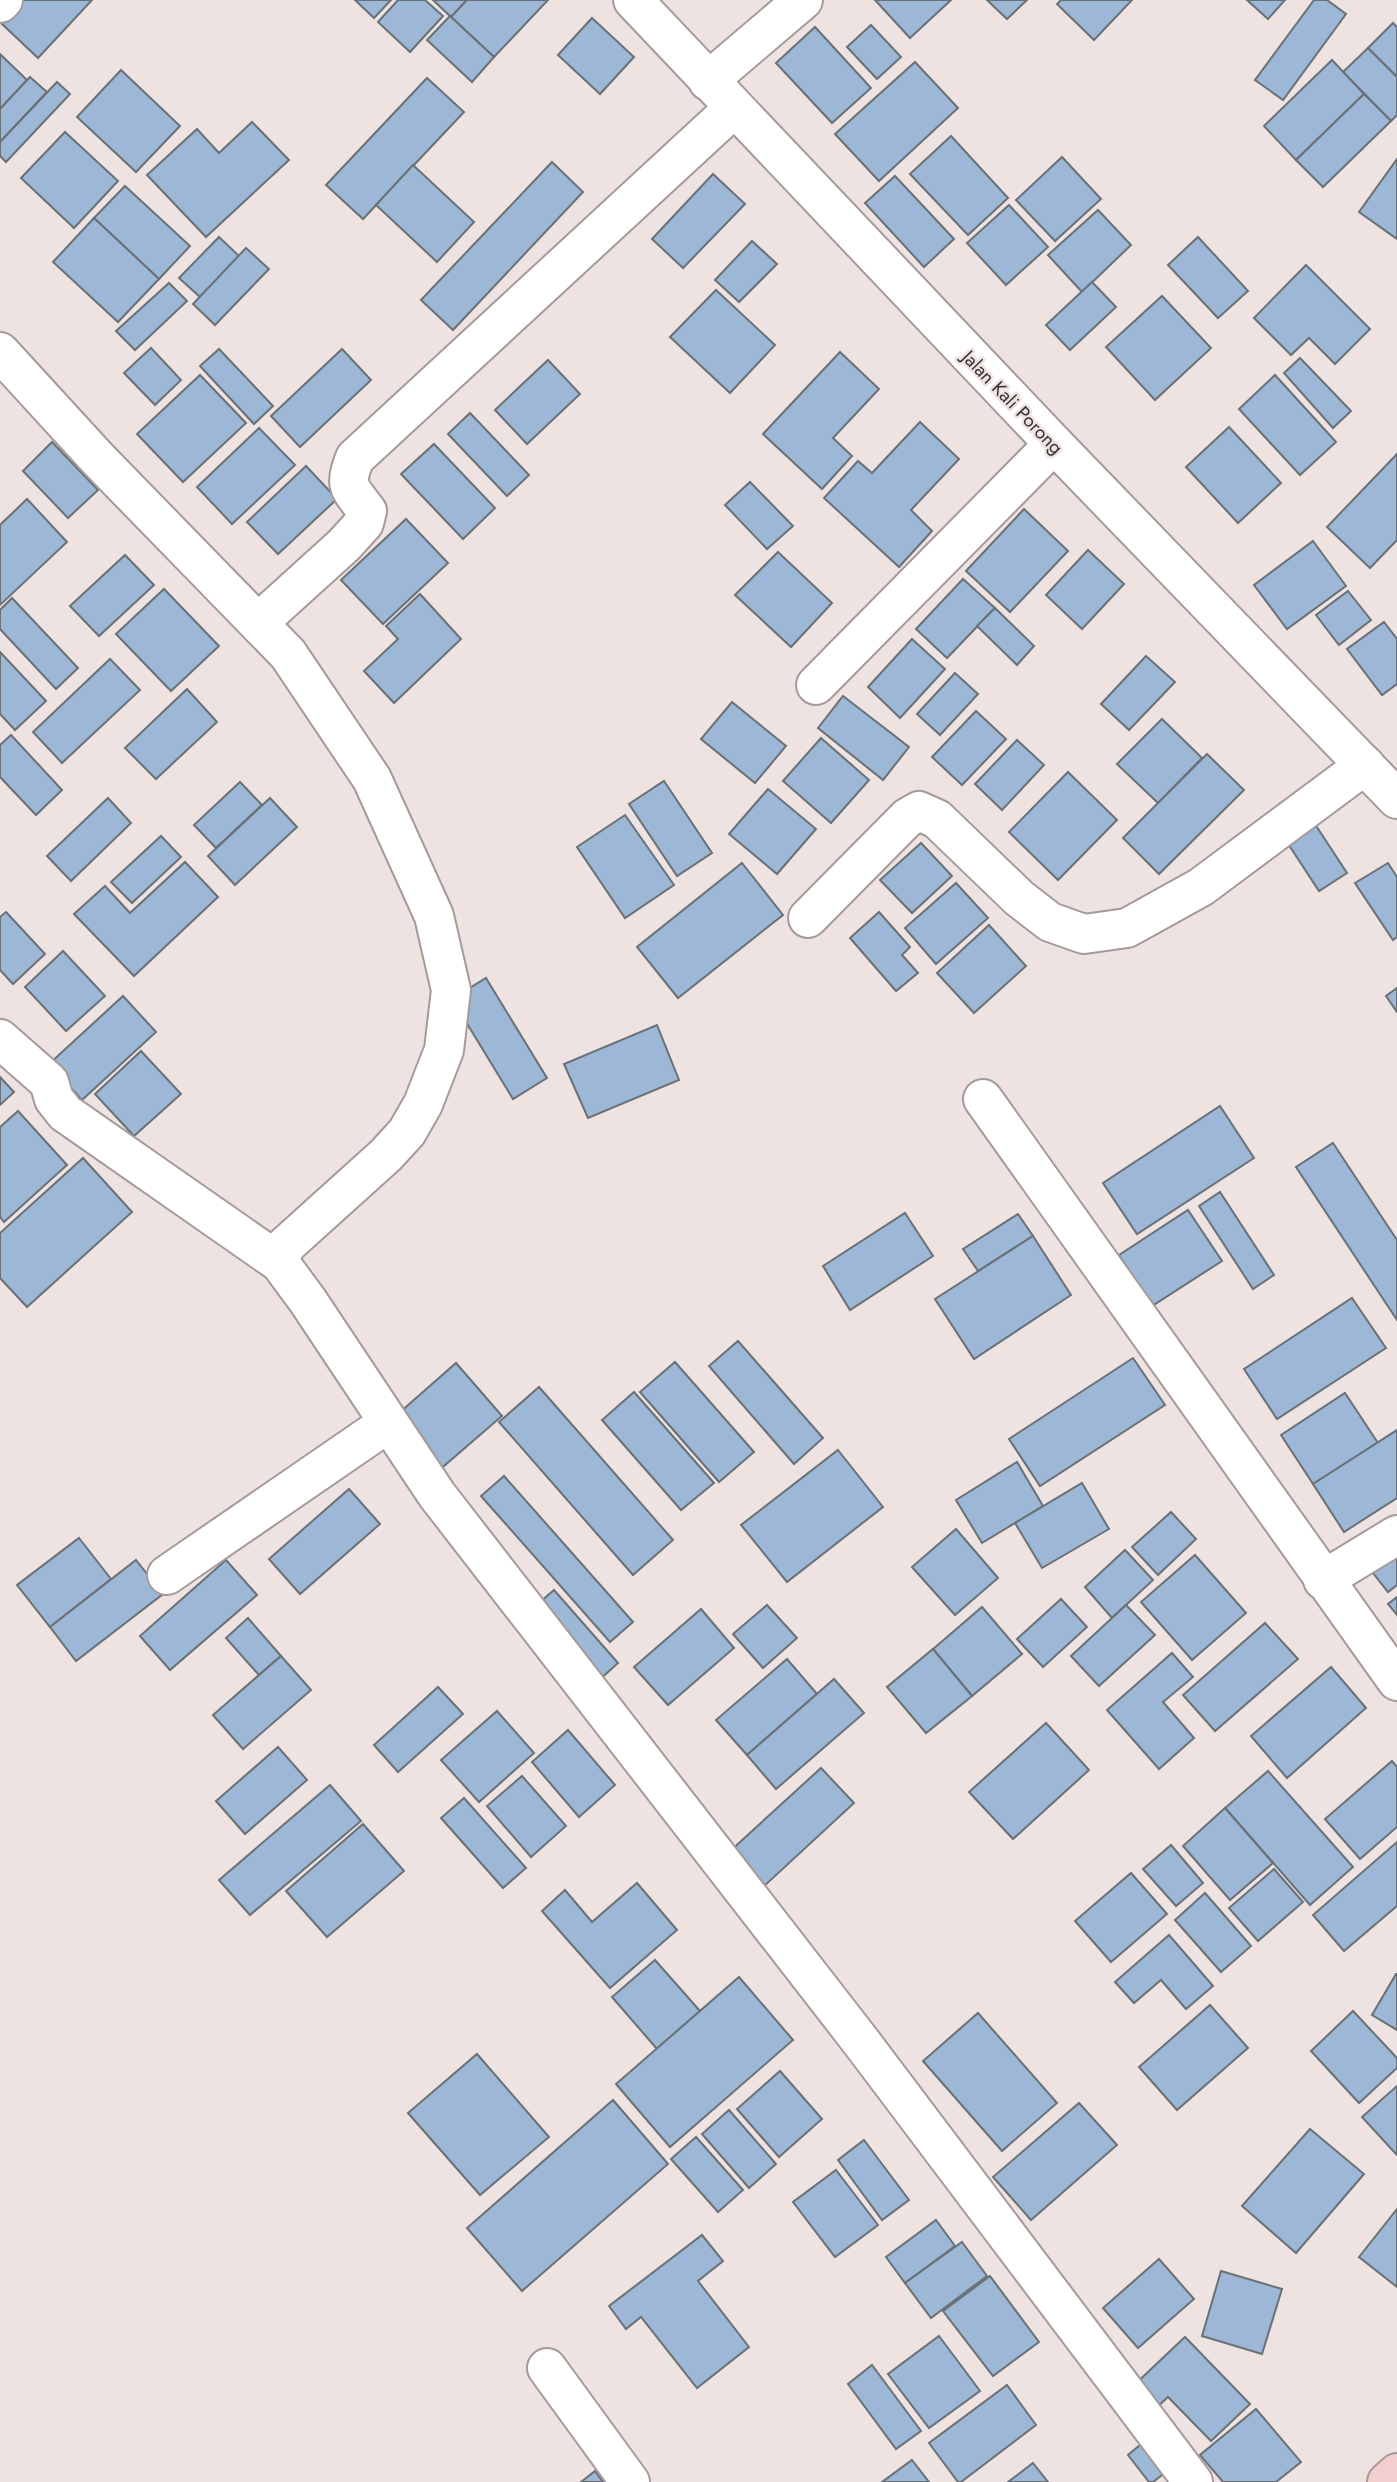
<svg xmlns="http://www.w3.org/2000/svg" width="1397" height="2482" viewBox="0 0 1397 2482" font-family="Jost,sans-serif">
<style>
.building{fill:#9cb8d6;stroke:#697076;stroke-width:2}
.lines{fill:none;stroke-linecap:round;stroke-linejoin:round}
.minor-casing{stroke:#a59a99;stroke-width:42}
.secondary-casing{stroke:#a59a99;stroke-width:42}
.minor{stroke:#fff;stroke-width:38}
.secondary{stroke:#f0cfce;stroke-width:38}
.labels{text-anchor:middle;stroke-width:5;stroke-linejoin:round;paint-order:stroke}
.street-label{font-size:19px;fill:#373332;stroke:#efe3e2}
</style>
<rect width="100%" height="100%" fill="#efe3e2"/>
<g class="building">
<path d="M 11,0 L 92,0 L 38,58 L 0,22 L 0,12 Z"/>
<path d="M 355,0 L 391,0 L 374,18 Z"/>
<path d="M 398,0 L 425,0 L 443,16 L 410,52 L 378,22 Z"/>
<path d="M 433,0 L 467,0 L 451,17 Z"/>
<path d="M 467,0 L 548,0 L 494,57 L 451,17 Z"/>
<path d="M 875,0 L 951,0 L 910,38 Z"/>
<path d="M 987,0 L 1027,0 L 1007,19 Z"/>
<path d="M 1061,0 L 1132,0 L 1094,40 L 1057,4 Z"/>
<path d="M 1247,0 L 1285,0 L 1268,19 Z"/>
<path d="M 1314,0 L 1327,0 L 1346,14 L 1283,100 L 1255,80 Z"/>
<path d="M 450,16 L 494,57 L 472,82 L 427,40 Z"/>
<path d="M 592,18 L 634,57 L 600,94 L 558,55 Z"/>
<path d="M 1393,23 L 1397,27 L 1397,77 L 1368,48 Z"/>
<path d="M 871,25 L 901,57 L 877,79 L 847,47 Z"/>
<path d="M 815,27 L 871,88 L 832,123 L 776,63 Z"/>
<path d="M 1368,48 L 1397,77 L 1397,115 L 1391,121 L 1343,72 Z"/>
<path d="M 0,54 L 27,80 L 0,109 Z"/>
<path d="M 1332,60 L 1364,94 L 1296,160 L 1264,126 Z"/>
<path d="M 915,62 L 958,108 L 879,181 L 835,134 Z"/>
<path d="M 121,70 L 180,126 L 136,172 L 77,117 Z"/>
<path d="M 30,77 L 47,92 L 0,142 L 0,109 Z"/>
<path d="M 427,78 L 464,112 L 363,219 L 326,185 Z"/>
<path d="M 57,82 L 70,94 L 6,162 L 0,156 L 0,142 Z"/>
<path d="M 1364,94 L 1391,121 L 1323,187 L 1296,160 Z"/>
<path d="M 252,122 L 289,160 L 206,237 L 147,175 L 197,129 L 219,153 Z"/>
<path d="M 65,132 L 118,181 L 74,228 L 21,178 Z"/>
<path d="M 951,136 L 1008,198 L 968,235 L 910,174 Z"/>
<path d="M 1062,157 L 1101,199 L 1055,241 L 1016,200 Z"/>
<path d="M 1397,159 L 1397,239 L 1359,212 Z"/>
<path d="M 552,162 L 583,192 L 453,330 L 421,300 Z"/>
<path d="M 413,165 L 474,222 L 437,262 L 376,205 Z"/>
<path d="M 713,174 L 745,204 L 683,268 L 652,239 Z"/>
<path d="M 895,176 L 954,239 L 924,267 L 865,203 Z"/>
<path d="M 125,186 L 190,246 L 159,279 L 94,218 Z"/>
<path d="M 1009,205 L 1048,247 L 1006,285 L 967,243 Z"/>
<path d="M 1098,210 L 1131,245 L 1082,292 L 1048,255 Z"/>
<path d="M 94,218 L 159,279 L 118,322 L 53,262 Z"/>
<path d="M 219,237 L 239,256 L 200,297 L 179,278 Z"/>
<path d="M 1198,237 L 1248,291 L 1218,318 L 1168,265 Z"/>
<path d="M 752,241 L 777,264 L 739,302 L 715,280 Z"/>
<path d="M 246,248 L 269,269 L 215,325 L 193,304 Z"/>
<path d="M 1306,265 L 1370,329 L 1335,364 L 1309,338 L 1291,355 L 1254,318 Z"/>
<path d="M 1092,282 L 1116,307 L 1070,350 L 1046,325 Z"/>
<path d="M 169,283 L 187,301 L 135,350 L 116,331 Z"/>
<path d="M 716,290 L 775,345 L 730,393 L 670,337 Z"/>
<path d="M 1162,296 L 1211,348 L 1155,400 L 1106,347 Z"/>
<path d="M 151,348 L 181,380 L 155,405 L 124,373 Z"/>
<path d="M 219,349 L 273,406 L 254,424 L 200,366 Z"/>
<path d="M 342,349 L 371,380 L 300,447 L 271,416 Z"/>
<path d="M 840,352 L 879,389 L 833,438 L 852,456 L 822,489 L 763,434 Z"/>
<path d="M 1300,358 L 1351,411 L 1333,428 L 1284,373 Z"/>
<path d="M 548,360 L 580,394 L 527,444 L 495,410 Z"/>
<path d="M 200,375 L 246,423 L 183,482 L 137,434 Z"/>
<path d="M 1275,375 L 1336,442 L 1300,475 L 1239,409 Z"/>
<path d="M 470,413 L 529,475 L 507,496 L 448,434 Z"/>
<path d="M 920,422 L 959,459 L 911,510 L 932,531 L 899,567 L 824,498 L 858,461 L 872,473 Z"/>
<path d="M 1229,427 L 1281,483 L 1238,523 L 1186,467 Z"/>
<path d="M 259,428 L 295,465 L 232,524 L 197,487 Z"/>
<path d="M 52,442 L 98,490 L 68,518 L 23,471 Z"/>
<path d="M 434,444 L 495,508 L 463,539 L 401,474 Z"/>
<path d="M 1397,454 L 1397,540 L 1370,568 L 1327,527 Z"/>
<path d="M 306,466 L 337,499 L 278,554 L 247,522 Z"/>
<path d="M 750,482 L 793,526 L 767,549 L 725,505 Z"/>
<path d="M 27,499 L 67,542 L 0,605 L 0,525 Z"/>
<path d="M 1024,509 L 1068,551 L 1010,612 L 966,571 Z"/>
<path d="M 406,519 L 448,563 L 383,624 L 341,580 Z"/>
<path d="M 1313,541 L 1346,586 L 1287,629 L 1254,585 Z"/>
<path d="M 1088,550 L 1124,584 L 1082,629 L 1046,595 Z"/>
<path d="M 778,552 L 832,603 L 791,647 L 735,595 Z"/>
<path d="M 125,555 L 154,585 L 99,636 L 70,606 Z"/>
<path d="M 963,579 L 995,608 L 947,658 L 916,629 Z"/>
<path d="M 164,589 L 219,646 L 171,691 L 116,634 Z"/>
<path d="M 1348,591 L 1371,620 L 1339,645 L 1316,615 Z"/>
<path d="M 420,594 L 461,639 L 394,703 L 364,671 L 398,639 L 386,626 Z"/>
<path d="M 12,598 L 78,668 L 56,689 L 0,629 L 0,610 Z"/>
<path d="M 995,608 L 1034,646 L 1017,665 L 977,626 Z"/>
<path d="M 1384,622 L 1397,639 L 1397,684 L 1382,695 L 1347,649 Z"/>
<path d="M 912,639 L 945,669 L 900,718 L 868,687 Z"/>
<path d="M 0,652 L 46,701 L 15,730 L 0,714 Z"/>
<path d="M 1146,656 L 1175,682 L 1129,730 L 1101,704 Z"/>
<path d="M 110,659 L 140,690 L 62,763 L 33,732 Z"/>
<path d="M 955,673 L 978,694 L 940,735 L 917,714 Z"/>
<path d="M 187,689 L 217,722 L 156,779 L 125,748 Z"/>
<path d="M 843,696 L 909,747 L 883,780 L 818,728 Z"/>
<path d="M 732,702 L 786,746 L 755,783 L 701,739 Z"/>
<path d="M 976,711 L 1006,739 L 962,785 L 932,757 Z"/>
<path d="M 1162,719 L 1202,758 L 1158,803 L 1117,764 Z"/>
<path d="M 11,735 L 62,790 L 36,815 L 0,777 L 0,745 Z"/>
<path d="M 821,738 L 869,780 L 831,823 L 783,781 Z"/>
<path d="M 1017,740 L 1044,765 L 1002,810 L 975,784 Z"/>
<path d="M 1207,754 L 1244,790 L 1159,874 L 1123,838 Z"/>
<path d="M 1068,772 L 1117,820 L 1058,880 L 1009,832 Z"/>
<path d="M 664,781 L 712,853 L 677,876 L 629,804 Z"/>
<path d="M 240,782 L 262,805 L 216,848 L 194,825 Z"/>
<path d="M 768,789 L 816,829 L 777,874 L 729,834 Z"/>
<path d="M 108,798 L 131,823 L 71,881 L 47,856 Z"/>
<path d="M 270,798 L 297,827 L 235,885 L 208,856 Z"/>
<path d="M 625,815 L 674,885 L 625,918 L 577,847 Z"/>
<path d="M 1311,818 L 1347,873 L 1319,891 L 1283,836 Z"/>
<path d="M 161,836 L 181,857 L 132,903 L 111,882 Z"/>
<path d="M 921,843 L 952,876 L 912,913 L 880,880 Z"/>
<path d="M 185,862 L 218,897 L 134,976 L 74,914 L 105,886 L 130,913 Z"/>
<path d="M 742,863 L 783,915 L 678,998 L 637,947 Z"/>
<path d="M 1388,863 L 1397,877 L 1397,937 L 1393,940 L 1355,883 Z"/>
<path d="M 956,883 L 988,918 L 936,964 L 905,928 Z"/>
<path d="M 6,912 L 45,954 L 13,984 L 0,970 L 0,917 Z"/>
<path d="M 879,912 L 910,947 L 902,955 L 918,973 L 896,991 L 850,938 Z"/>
<path d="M 989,925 L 1026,966 L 974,1013 L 937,973 Z"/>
<path d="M 63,951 L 105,996 L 66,1031 L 25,987 Z"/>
<path d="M 486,978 L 547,1078 L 513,1099 L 452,999 Z"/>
<path d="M 1397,988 L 1397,1012 L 1386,996 Z"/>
<path d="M 123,996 L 156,1032 L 82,1100 L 49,1064 Z"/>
<path d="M 657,1025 L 679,1080 L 588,1118 L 564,1064 Z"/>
<path d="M 141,1051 L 181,1094 L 134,1136 L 95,1094 Z"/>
<path d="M 0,1077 L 14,1092 L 0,1105 Z"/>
<path d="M 1220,1106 L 1254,1158 L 1137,1234 L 1103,1183 Z"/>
<path d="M 18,1111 L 67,1165 L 4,1222 L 0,1217 L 0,1127 Z"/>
<path d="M 1333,1143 L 1397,1240 L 1397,1320 L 1296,1167 Z"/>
<path d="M 83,1158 L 132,1212 L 27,1307 L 0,1278 L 0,1233 Z"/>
<path d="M 1220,1192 L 1274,1275 L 1253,1289 L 1199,1206 Z"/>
<path d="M 1188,1210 L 1222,1261 L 1152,1306 L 1119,1255 Z"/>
<path d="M 905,1213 L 933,1256 L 850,1310 L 823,1266 Z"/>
<path d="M 1018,1214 L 1033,1236 L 978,1271 L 963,1249 Z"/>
<path d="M 1033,1236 L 1071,1295 L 974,1359 L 935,1299 Z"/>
<path d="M 1352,1298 L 1386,1348 L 1277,1419 L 1244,1369 Z"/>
<path d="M 738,1341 L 823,1438 L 794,1464 L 709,1366 Z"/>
<path d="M 1133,1358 L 1165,1405 L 1040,1486 L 1009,1439 Z"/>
<path d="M 675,1362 L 754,1452 L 719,1482 L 640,1392 Z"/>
<path d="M 456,1363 L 502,1416 L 437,1472 L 391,1420 Z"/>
<path d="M 539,1387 L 673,1540 L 633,1575 L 499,1422 Z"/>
<path d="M 634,1392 L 714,1483 L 681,1510 L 602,1420 Z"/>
<path d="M 1345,1393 L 1378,1443 L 1313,1484 L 1281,1435 Z"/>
<path d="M 1397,1430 L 1397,1498 L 1344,1532 L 1313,1484 Z"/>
<path d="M 838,1450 L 883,1507 L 787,1582 L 741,1525 Z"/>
<path d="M 1017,1462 L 1043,1506 L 982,1543 L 956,1500 Z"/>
<path d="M 504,1476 L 633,1622 L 610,1642 L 481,1496 Z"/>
<path d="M 1082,1483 L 1109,1529 L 1042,1568 L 1015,1523 Z"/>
<path d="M 349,1489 L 380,1524 L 300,1594 L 269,1559 Z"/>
<path d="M 1171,1512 L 1196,1539 L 1158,1575 L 1132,1547 Z"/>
<path d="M 956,1529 L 998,1578 L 955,1615 L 912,1567 Z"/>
<path d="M 79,1538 L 111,1579 L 50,1627 L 17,1585 Z"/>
<path d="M 1397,1547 L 1397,1585 L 1388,1592 L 1369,1568 Z"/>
<path d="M 1125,1550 L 1153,1580 L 1112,1618 L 1085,1587 Z"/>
<path d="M 1195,1555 L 1246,1613 L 1192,1660 L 1141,1602 Z"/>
<path d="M 136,1560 L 163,1594 L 76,1661 L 50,1627 Z"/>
<path d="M 226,1560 L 257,1595 L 170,1670 L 140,1636 Z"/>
<path d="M 554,1590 L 618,1663 L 597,1682 L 532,1609 Z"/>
<path d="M 1397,1597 L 1397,1615 L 1388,1604 Z"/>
<path d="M 1061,1599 L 1087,1627 L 1043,1667 L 1017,1639 Z"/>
<path d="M 767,1605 L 797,1638 L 763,1668 L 733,1634 Z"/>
<path d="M 1126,1605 L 1155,1635 L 1099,1686 L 1071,1656 Z"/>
<path d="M 982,1607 L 1022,1654 L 972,1696 L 933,1649 Z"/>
<path d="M 701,1609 L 734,1648 L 668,1705 L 634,1667 Z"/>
<path d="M 248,1618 L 281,1656 L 259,1675 L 226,1638 Z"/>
<path d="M 1265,1623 L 1298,1659 L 1215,1731 L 1183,1695 Z"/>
<path d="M 933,1649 L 972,1696 L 926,1733 L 887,1687 Z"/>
<path d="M 1172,1653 L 1193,1677 L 1163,1702 L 1194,1738 L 1159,1769 L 1107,1710 Z"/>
<path d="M 281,1656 L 311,1690 L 243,1749 L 213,1715 Z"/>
<path d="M 787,1659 L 817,1694 L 747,1755 L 716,1720 Z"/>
<path d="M 1331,1667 L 1366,1708 L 1287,1778 L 1251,1736 Z"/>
<path d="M 834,1679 L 864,1713 L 776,1789 L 747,1755 Z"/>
<path d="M 438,1687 L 463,1714 L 398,1772 L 374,1745 Z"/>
<path d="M 497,1711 L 534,1753 L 479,1802 L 441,1760 Z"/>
<path d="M 1046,1723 L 1089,1770 L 1013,1839 L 969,1792 Z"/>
<path d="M 568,1730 L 615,1785 L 579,1817 L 532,1762 Z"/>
<path d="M 278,1747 L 307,1780 L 245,1834 L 216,1801 Z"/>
<path d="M 1392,1761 L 1397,1767 L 1397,1827 L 1360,1859 L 1325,1819 Z"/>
<path d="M 821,1768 L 854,1803 L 762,1888 L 728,1853 Z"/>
<path d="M 1268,1771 L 1353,1867 L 1310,1905 L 1225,1808 Z"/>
<path d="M 522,1776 L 566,1826 L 531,1857 L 487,1806 Z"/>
<path d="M 330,1785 L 361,1821 L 250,1915 L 219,1880 Z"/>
<path d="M 464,1798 L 526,1868 L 503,1888 L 441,1818 Z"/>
<path d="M 1225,1808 L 1273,1863 L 1230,1900 L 1183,1846 Z"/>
<path d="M 363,1824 L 404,1871 L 327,1937 L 286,1891 Z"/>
<path d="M 1397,1842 L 1397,1906 L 1344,1951 L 1313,1915 Z"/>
<path d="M 1171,1845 L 1203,1883 L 1176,1906 L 1143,1869 Z"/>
<path d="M 1274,1869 L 1303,1902 L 1258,1941 L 1229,1908 Z"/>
<path d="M 1131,1873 L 1167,1914 L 1111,1962 L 1075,1921 Z"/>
<path d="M 637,1883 L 677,1930 L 610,1988 L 542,1911 L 565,1890 L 592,1922 Z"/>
<path d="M 1205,1893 L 1251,1946 L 1221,1972 L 1175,1920 Z"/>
<path d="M 1169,1935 L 1213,1986 L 1186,2009 L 1161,1980 L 1134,2003 L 1115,1982 Z"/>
<path d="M 655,1960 L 700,2011 L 657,2049 L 612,1997 Z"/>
<path d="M 1396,1974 L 1397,1974 L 1397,2030 L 1372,2015 Z"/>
<path d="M 739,1977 L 793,2040 L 670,2147 L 616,2084 Z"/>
<path d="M 1210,2005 L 1248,2048 L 1177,2110 L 1139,2067 Z"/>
<path d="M 1353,2011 L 1397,2058 L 1397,2068 L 1359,2103 L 1311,2051 Z"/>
<path d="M 978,2013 L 1057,2103 L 1002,2151 L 923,2061 Z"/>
<path d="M 477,2054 L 549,2137 L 480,2195 L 408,2113 Z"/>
<path d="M 780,2071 L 822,2119 L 779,2157 L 737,2109 Z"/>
<path d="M 1397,2086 L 1397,2155 L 1362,2117 Z"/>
<path d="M 613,2100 L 668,2164 L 522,2291 L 467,2228 Z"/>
<path d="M 1079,2103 L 1117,2145 L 1031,2220 L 993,2177 Z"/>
<path d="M 729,2110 L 776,2164 L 749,2188 L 702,2134 Z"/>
<path d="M 1310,2129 L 1364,2174 L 1296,2253 L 1242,2206 Z"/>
<path d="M 696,2137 L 743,2190 L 718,2212 L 671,2159 Z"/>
<path d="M 864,2140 L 909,2200 L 882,2220 L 838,2160 Z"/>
<path d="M 836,2170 L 878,2225 L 835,2257 L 793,2202 Z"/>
<path d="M 1397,2209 L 1397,2287 L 1359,2257 Z"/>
<path d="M 936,2220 L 955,2246 L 905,2283 L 886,2257 Z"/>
<path d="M 702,2235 L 723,2261 L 698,2281 L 749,2347 L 697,2388 L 641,2317 L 626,2329 L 609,2306 Z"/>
<path d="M 962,2242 L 987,2276 L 931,2318 L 905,2283 Z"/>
<path d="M 1159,2259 L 1194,2299 L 1138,2348 L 1103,2308 Z"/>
<path d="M 1221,2271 L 1282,2289 L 1262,2354 L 1202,2336 Z"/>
<path d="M 990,2276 L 1039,2342 L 993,2376 L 943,2311 Z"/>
<path d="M 939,2336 L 980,2391 L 929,2428 L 888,2374 Z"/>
<path d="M 1185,2337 L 1250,2404 L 1211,2441 L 1168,2397 L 1154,2410 L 1132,2387 Z"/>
<path d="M 872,2365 L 921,2431 L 896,2449 L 848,2384 Z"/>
<path d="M 1007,2385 L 1036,2425 L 961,2482 L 958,2482 L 929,2443 Z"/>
<path d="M 1256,2409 L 1301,2462 L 1276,2482 L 1223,2482 L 1200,2455 Z"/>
<path d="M 1151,2436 L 1175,2465 L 1153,2482 L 1149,2482 L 1128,2455 Z"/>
<path d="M 912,2460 L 929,2482 L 882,2482 Z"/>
<path d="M 1033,2463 L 1048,2482 L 1008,2482 Z"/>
<path d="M 595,2471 L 603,2482 L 581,2482 Z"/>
</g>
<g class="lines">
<defs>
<g id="minor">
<path d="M 633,0 L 1054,444 L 1397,799"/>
<path d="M 0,3 L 3,0"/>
<path d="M 708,81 L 803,0"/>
<path d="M 0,352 L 98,459 L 288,654 L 372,779 L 434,916 L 451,990 L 444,1050 L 423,1104 L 407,1132 L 386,1155 L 284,1247 L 280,1263"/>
<path d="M 258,623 L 344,545 L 364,523 L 367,511 C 350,488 343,487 355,458 L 734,108"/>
<path d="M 816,685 L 1054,444"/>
<path d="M 808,918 L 907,818 L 919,811 L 937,819 L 1019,898 L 1050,922 L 1084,934 L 1127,928 L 1201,887 L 1365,765"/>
<path d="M 0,1039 L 49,1082 L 54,1099 L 65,1113 L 280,1263 L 308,1301 L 437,1495 L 862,2043 L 1193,2482"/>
<path d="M 983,1099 L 1397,1681"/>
<path d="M 167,1575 L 388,1423"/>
<path d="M 1323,1580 L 1397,1535"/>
<path d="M 547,2368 L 630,2482"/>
</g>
<path id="secondary" d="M 1387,2482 L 1397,2473"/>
</defs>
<use href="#minor" class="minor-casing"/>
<use href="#secondary" class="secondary-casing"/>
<use href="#minor" class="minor"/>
<use href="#secondary" class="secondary"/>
</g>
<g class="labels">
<g class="street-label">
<text transform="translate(1013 402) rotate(46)" y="7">Jalan Kali Porong</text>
</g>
</g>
</svg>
